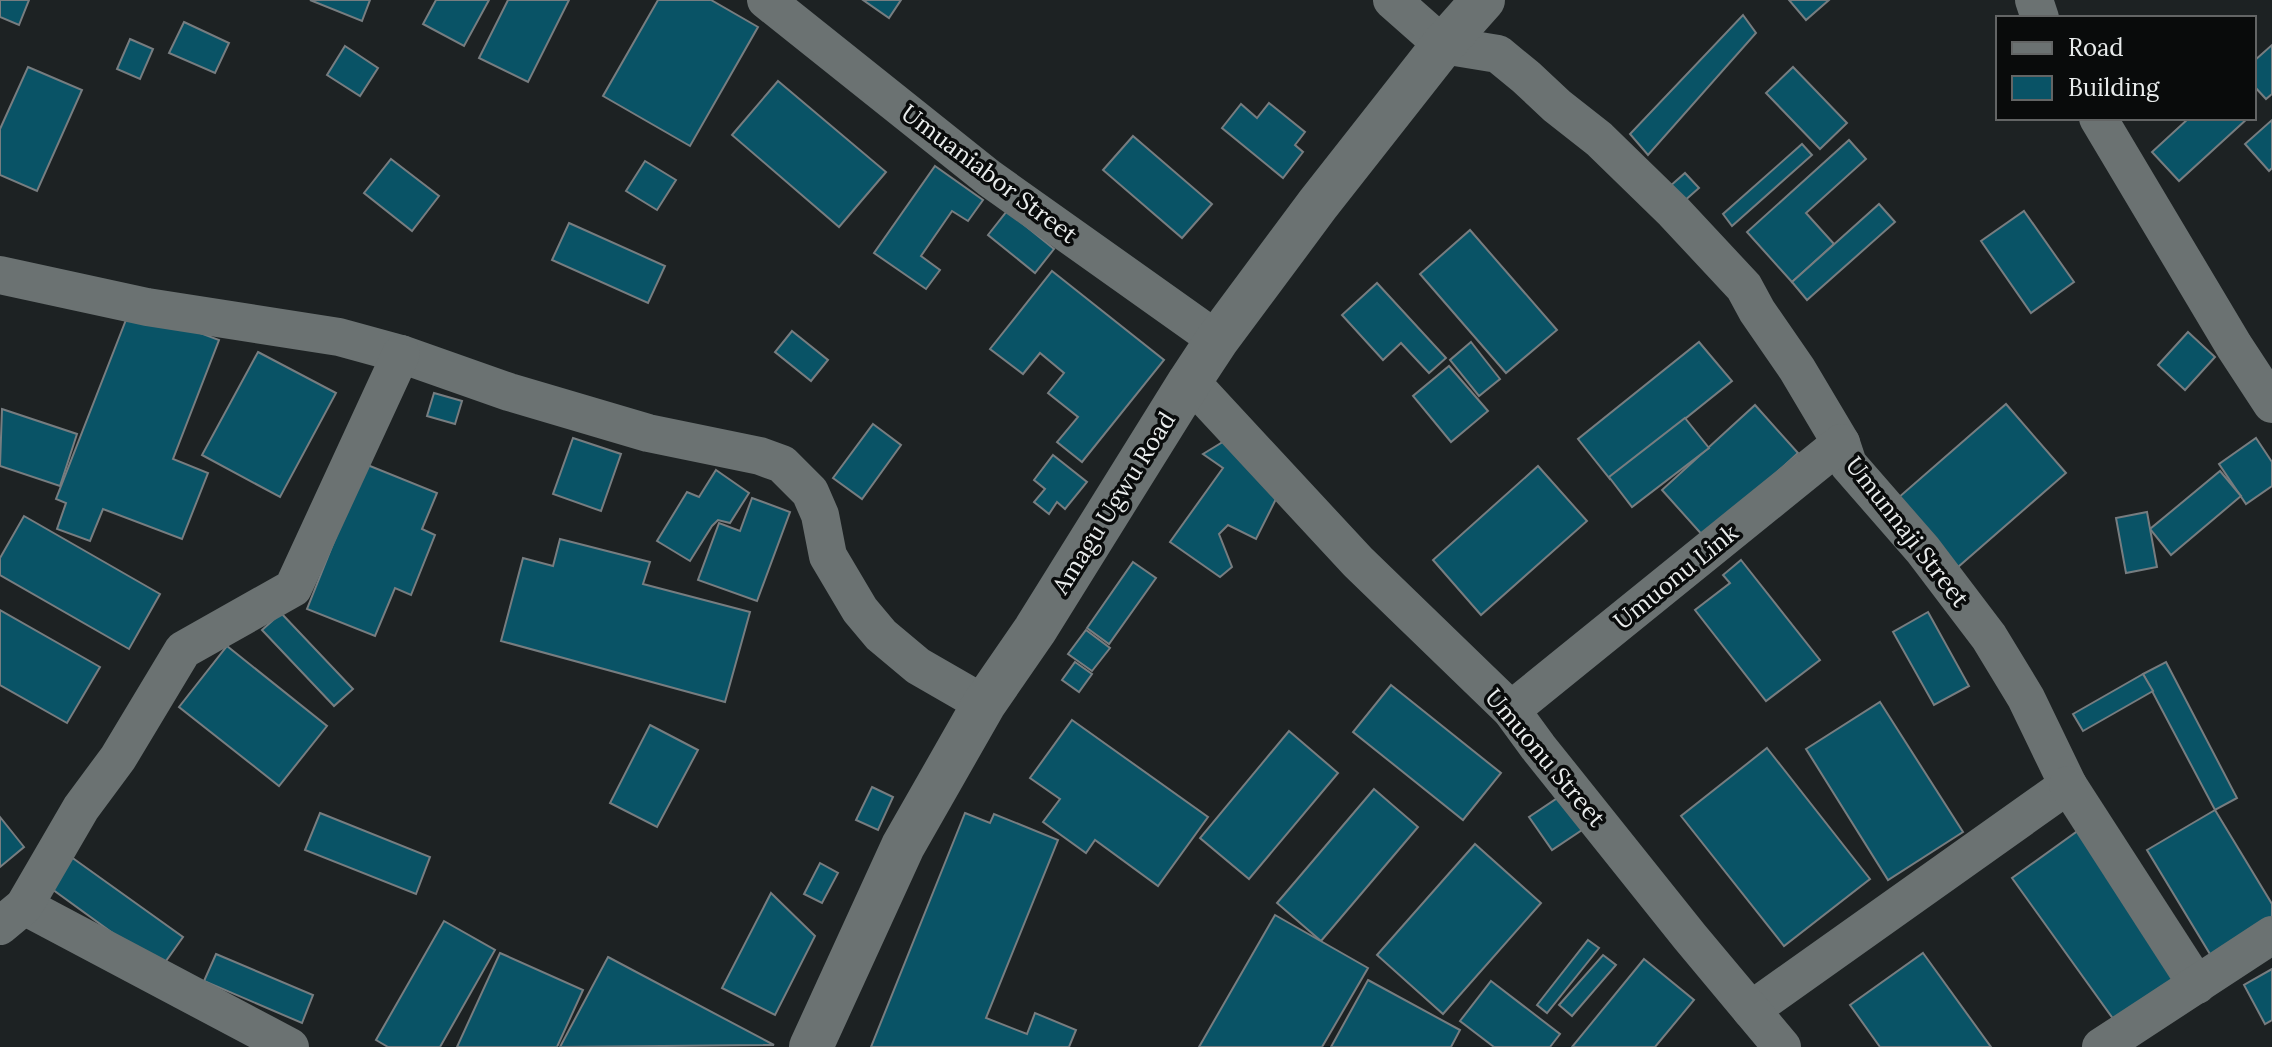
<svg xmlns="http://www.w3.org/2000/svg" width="2272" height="1047" viewBox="0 0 2272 1047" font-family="Lora,serif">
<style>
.building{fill:#095366;stroke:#777d80;stroke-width:2}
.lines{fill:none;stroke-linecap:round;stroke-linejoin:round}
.street{stroke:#6b7272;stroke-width:38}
.secondary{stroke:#6b7272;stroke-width:44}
.labels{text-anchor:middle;stroke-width:7;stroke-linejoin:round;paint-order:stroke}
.street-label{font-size:24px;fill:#e9ecec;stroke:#090b0b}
</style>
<rect width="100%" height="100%" fill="#1d2223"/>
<g class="building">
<path d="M 0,0 L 29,0 L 19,25 L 0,17 Z"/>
<path d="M 310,0 L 370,0 L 362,21 Z"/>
<path d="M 436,0 L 489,0 L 464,46 L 423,24 Z"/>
<path d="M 508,0 L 569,0 L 528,82 L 479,58 Z"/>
<path d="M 658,0 L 711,0 L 758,27 L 690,146 L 603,96 Z"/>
<path d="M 863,0 L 901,0 L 889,18 Z"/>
<path d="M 1789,0 L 1829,0 L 1806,20 Z"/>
<path d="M 1743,15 L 1756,33 L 1648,155 L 1630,134 Z"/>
<path d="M 184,22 L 229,43 L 215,73 L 169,53 Z"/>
<path d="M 130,39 L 153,49 L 140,79 L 117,69 Z"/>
<path d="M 2272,45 L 2272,94 L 2266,99 L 2254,86 L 2254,61 Z"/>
<path d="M 345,46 L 378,68 L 360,96 L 327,75 Z"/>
<path d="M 28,67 L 82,90 L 37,191 L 0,175 L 0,129 Z"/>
<path d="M 1793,67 L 1847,123 L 1820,149 L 1766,93 Z"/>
<path d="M 778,81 L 886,172 L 839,227 L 732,135 Z"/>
<path d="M 1269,103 L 1305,132 L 1295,145 L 1303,152 L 1283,178 L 1222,128 L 1241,104 L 1257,118 Z"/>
<path d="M 2189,118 L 2248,118 L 2179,181 L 2152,152 Z"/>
<path d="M 2272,120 L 2272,168 L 2269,171 L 2245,144 Z"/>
<path d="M 1133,136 L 1212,204 L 1182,238 L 1103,170 Z"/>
<path d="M 1849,140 L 1866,159 L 1806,213 L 1834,244 L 1792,282 L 1747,232 Z"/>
<path d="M 1802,144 L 1812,155 L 1732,226 L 1723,214 Z"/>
<path d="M 391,159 L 439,196 L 412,231 L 364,193 Z"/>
<path d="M 645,161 L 676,180 L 657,210 L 626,191 Z"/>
<path d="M 935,166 L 983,200 L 968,221 L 952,211 L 921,256 L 940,270 L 926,289 L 874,253 Z"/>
<path d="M 1685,173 L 1699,188 L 1683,202 L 1669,187 Z"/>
<path d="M 1879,204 L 1895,222 L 1807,300 L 1792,282 Z"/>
<path d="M 1007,211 L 1054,249 L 1035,273 L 988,235 Z"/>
<path d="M 2024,211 L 2074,282 L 2031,313 L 1981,241 Z"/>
<path d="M 569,223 L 665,266 L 648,303 L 552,260 Z"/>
<path d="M 1470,230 L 1557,330 L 1506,373 L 1420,274 Z"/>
<path d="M 1052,271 L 1164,360 L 1082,462 L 1057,442 L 1078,417 L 1048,393 L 1064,373 L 1040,353 L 1023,374 L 990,349 Z"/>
<path d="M 1377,283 L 1446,358 L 1429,373 L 1401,343 L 1383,360 L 1342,315 Z"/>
<path d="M 131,307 L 219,340 L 173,459 L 208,473 L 182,539 L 103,509 L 90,541 L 57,529 L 66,503 L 56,499 Z"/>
<path d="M 792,331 L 828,360 L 811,381 L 775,352 Z"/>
<path d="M 2188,332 L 2215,357 L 2185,390 L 2158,365 Z"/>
<path d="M 1471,342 L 1500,379 L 1479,396 L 1450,360 Z"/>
<path d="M 1699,342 L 1732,381 L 1610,479 L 1578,439 Z"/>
<path d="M 258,352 L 336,393 L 280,497 L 202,455 Z"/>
<path d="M 1449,366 L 1488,411 L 1451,442 L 1413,396 Z"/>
<path d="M 434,393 L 462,401 L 455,424 L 427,416 Z"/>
<path d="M 2006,404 L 2066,473 L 1958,567 L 1898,498 Z"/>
<path d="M 1755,405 L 1798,453 L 1705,538 L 1662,490 Z"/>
<path d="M 2,409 L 77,434 L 60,486 L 0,466 Z"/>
<path d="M 1685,418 L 1709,448 L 1632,507 L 1609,477 Z"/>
<path d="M 873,424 L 901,445 L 862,499 L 833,478 Z"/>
<path d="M 573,438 L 621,454 L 601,511 L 553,494 Z"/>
<path d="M 2256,438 L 2272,462 L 2272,486 L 2246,504 L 2219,464 Z"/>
<path d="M 1226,440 L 1282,487 L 1256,539 L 1228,525 L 1219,534 L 1232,567 L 1220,577 L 1170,542 L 1223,468 L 1203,454 Z"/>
<path d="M 1053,455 L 1087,482 L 1065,509 L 1057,502 L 1049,514 L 1034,502 L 1045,489 L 1034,480 Z"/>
<path d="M 365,464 L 437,493 L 422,529 L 435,535 L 411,595 L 395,588 L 375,636 L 307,609 Z"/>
<path d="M 1538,466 L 1587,521 L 1481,615 L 1433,560 Z"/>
<path d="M 716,470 L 749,493 L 730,523 L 718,520 L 712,526 L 690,561 L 657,541 L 687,492 L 699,497 Z"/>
<path d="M 2220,471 L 2241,496 L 2171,555 L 2150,529 Z"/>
<path d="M 752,498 L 790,512 L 757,601 L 698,580 L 719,523 L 740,531 Z"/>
<path d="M 2147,512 L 2157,567 L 2126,573 L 2116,518 Z"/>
<path d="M 24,516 L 160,594 L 129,649 L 0,575 L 0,558 Z"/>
<path d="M 560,539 L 650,562 L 643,584 L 750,612 L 725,702 L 501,641 L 523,558 L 553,566 Z"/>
<path d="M 1741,560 L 1820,660 L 1766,701 L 1695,610 L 1730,583 L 1723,575 Z"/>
<path d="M 1133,562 L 1156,578 L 1109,644 L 1087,628 Z"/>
<path d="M 0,610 L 100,667 L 67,723 L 0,685 Z"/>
<path d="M 1928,612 L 1969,686 L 1934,705 L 1893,632 Z"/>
<path d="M 281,613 L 353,689 L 334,706 L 262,630 Z"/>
<path d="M 1086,630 L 1110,648 L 1092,671 L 1068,654 Z"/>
<path d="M 227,646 L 327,726 L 279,786 L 179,707 Z"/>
<path d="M 1075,662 L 1092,674 L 1079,692 L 1062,680 Z"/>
<path d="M 2166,662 L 2237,798 L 2215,810 L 2143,674 Z"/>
<path d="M 2143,674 L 2153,691 L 2083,731 L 2073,714 Z"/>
<path d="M 1391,685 L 1501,773 L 1463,820 L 1353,732 Z"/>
<path d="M 1880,702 L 1963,832 L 1888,880 L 1806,749 Z"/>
<path d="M 1072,720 L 1208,817 L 1158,886 L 1095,840 L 1086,853 L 1043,822 L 1060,799 L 1030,778 Z"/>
<path d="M 650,725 L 698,750 L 657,827 L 610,803 Z"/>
<path d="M 1289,731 L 1338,773 L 1249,879 L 1200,838 Z"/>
<path d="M 1767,748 L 1870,879 L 1784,946 L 1681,816 Z"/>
<path d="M 872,787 L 893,797 L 878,830 L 856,820 Z"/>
<path d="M 1374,789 L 1418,827 L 1321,941 L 1277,903 Z"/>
<path d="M 1559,797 L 1582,830 L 1552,850 L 1529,817 Z"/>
<path d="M 2215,810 L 2272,904 L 2272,923 L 2213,959 L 2147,850 Z"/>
<path d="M 320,813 L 430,857 L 416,894 L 305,850 Z"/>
<path d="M 965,813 L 990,823 L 994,814 L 1058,840 L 986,1018 L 1027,1034 L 1035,1013 L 1076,1030 L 1069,1047 L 871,1047 Z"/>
<path d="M 0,817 L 24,847 L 0,867 Z"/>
<path d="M 2079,830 L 2186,980 L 2119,1027 L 2012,878 Z"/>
<path d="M 1475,844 L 1541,903 L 1443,1014 L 1377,955 Z"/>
<path d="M 67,854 L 183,937 L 161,968 L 45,884 Z"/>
<path d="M 820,863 L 838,873 L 822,903 L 804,894 Z"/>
<path d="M 771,893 L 815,936 L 775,1015 L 722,988 Z"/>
<path d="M 1275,915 L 1368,968 L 1322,1047 L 1199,1047 Z"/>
<path d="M 444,921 L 495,950 L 440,1047 L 388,1047 L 376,1040 Z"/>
<path d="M 1588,940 L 1599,948 L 1547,1013 L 1537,1005 Z"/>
<path d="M 500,953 L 583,990 L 557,1047 L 457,1047 Z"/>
<path d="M 1923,953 L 1991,1047 L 1880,1047 L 1850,1005 Z"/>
<path d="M 216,954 L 313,995 L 302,1023 L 204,981 Z"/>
<path d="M 1603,955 L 1616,965 L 1572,1016 L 1559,1005 Z"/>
<path d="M 608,957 L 774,1045 L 560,1047 Z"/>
<path d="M 1644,959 L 1694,1000 L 1655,1047 L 1572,1047 Z"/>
<path d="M 2272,969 L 2272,1020 L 2265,1024 L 2244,985 Z"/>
<path d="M 1368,980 L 1460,1030 L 1451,1047 L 1331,1047 Z"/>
<path d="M 1491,981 L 1560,1034 L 1550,1047 L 1494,1047 L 1460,1021 Z"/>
</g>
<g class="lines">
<g class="street">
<path d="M 766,0 L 989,178 L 1217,340"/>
<path d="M 1392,0 L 1443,45 L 1498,54 L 1526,77 L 1557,106 L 1599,139 L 1674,212 L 1744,287 L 1757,311 L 1797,369 L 1841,443 L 1848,464 L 1923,550 L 1989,637 L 2026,698 L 2068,785 L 1751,1010"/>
<path d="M 2034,0 L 2040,18"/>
<path d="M 2098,118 L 2234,346 L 2272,404"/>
<path d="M 0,275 L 147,307 L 339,337 L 401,354 L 509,392 L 648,433 L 760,456 L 782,464 L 810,492 L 820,515 L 828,556 L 860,610 L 881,635 L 918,666 L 984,704"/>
<path d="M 1190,381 L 1358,562 L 1511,710 L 1538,747 L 1690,937 L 1782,1047"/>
<path d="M 1511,710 L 1841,443"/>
<path d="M 2068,785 L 2197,985"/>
<path d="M 24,906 L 290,1047"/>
<path d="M 0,926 L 24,906 L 81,808 L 118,758 L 183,650 L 293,588 L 401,354"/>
<path d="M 2101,1047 L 2272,935"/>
</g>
<path class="secondary" d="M 811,1047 L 903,846 L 984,704 L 1035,630 L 1190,381 L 1217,340 L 1318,204 L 1443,45 L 1483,0"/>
</g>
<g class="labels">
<g class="street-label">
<text transform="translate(989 174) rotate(37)" y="8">Umuaniabor Street</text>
<text transform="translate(1114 503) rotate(-58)" y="8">Amagu Ugwu Road</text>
<text transform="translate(1907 532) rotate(52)" y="8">Umunnaji Street</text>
<text transform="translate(1676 577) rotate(-39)" y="8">Umuonu Link</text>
<text transform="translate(1545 758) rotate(50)" y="8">Umuonu Street</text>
</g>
</g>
<rect x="1996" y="16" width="260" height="104" fill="#090b0b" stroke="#636565" stroke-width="2"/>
<rect x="2012" y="42" width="40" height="12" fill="#6b7272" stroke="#636565" stroke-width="2"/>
<text x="2068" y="56" font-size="24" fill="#e9ecec">Road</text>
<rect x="2012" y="76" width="40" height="24" fill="#095366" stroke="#636565" stroke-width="2"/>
<text x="2068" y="96" font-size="24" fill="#e9ecec">Building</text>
</svg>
